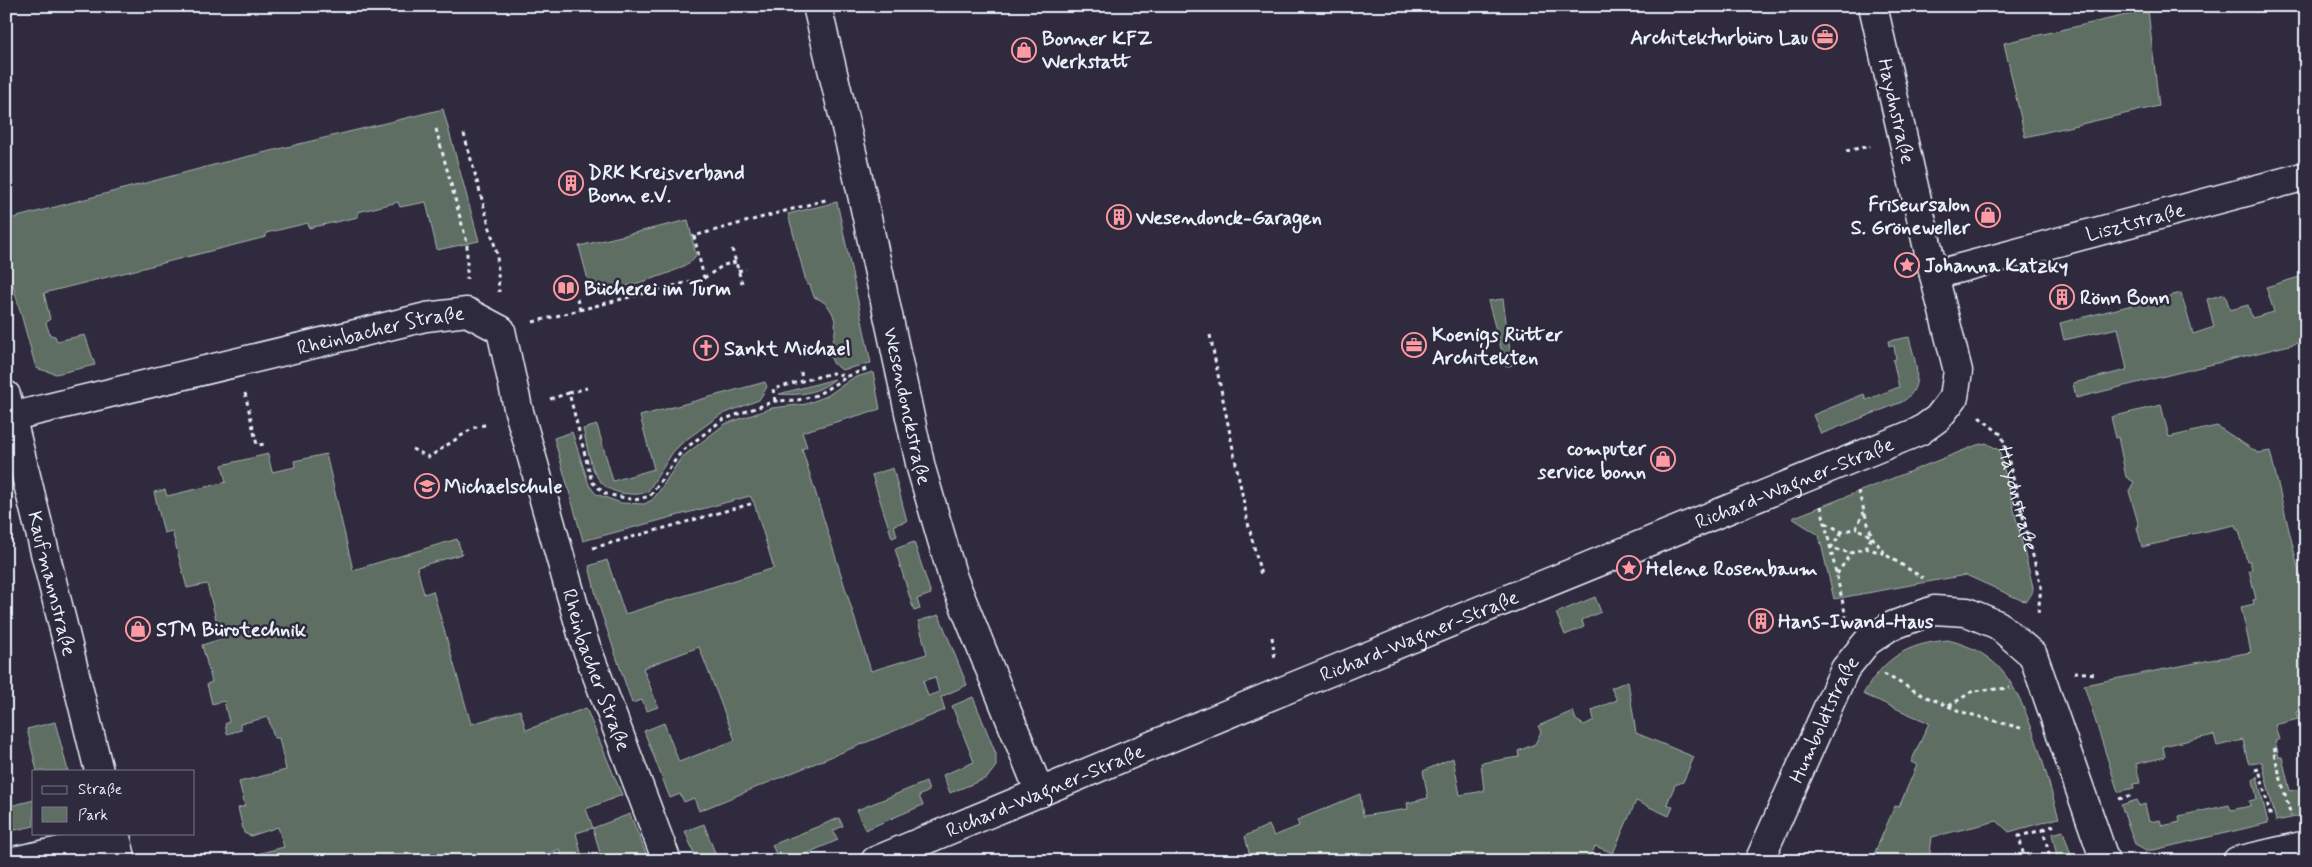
<svg xmlns="http://www.w3.org/2000/svg" width="2312" height="867" viewBox="0 0 2312 867" font-family="Mynerve,sans-serif">
<style>
.green{fill:#5f6e64;stroke:#a4b0ae;fill-rule:evenodd}
.lines{fill:none;stroke-linecap:round;stroke-linejoin:round}
.minor-casing{stroke:#e8f1f8;stroke-width:31}
.path{stroke:#e8f1f8;stroke-width:3;stroke-dasharray:4 4;stroke-linecap:butt}
.minor{stroke:#2f2a3d;stroke-width:28}
.labels{text-anchor:middle;stroke-width:5;stroke-linejoin:round;paint-order:stroke}
.poi-label{font-size:20px;font-weight:bold;fill:#e8f1f8;stroke:#2f2a3d;text-anchor:start}
.street-label{font-size:20px;fill:#e8f1f8;stroke:#2f2a3d}
</style>
<rect width="100%" height="100%" fill="#2f2a3d"/>
<filter id="ink" filterUnits="userSpaceOnUse"><feTurbulence type="fractalNoise" baseFrequency=".02" numOctaves="2"/><feDisplacementMap in="SourceGraphic" scale="10" xChannelSelector="R" yChannelSelector="G"/><feConvolveMatrix kernelMatrix="1 2 1 2 8 2 1 2 1" color-interpolation-filters="sRGB"/></filter>
<g filter="url(#ink)">
<g class="green">
<path d="M 2148,10 L 2159,106 L 2025,137 L 2004,43 Z"/>
<path d="M 443,109 L 479,241 L 437,250 L 426,202 L 400,207 L 398,202 L 358,212 L 358,217 L 309,228 L 308,223 L 266,233 L 266,237 L 44,293 L 50,319 L 46,323 L 50,335 L 55,336 L 57,341 L 85,335 L 95,365 L 56,374 L 36,368 L 6,260 L 6,220 L 221,163 Z"/>
<path d="M 837,202 L 871,363 L 842,370 L 833,363 L 828,350 C 841,331 837,305 814,297 L 810,285 L 807,285 L 788,214 Z"/>
<path d="M 688,220 L 696,255 C 688,274 612,289 592,295 L 579,246 Z"/>
<path d="M 2306,275 L 2306,341 L 2076,398 L 2073,383 L 2127,370 L 2118,328 L 2064,340 L 2060,323 L 2181,293 L 2193,334 L 2214,327 L 2207,299 L 2225,294 L 2230,310 L 2248,305 L 2252,318 L 2274,312 L 2266,287 Z"/>
<path d="M 1503,299 L 1512,365 L 1506,367 L 1488,301 Z"/>
<path d="M 1909,337 C 1914,359 1927,387 1902,402 L 1821,434 L 1813,415 L 1864,394 L 1866,400 L 1899,387 L 1893,360 L 1896,359 L 1894,346 L 1889,346 L 1888,341 Z"/>
<path d="M 873,372 L 880,409 L 802,432 L 807,447 L 802,449 L 871,671 L 927,654 L 918,621 L 939,615 L 967,685 L 941,697 L 945,710 L 699,811 L 694,798 L 684,802 L 680,794 L 670,798 L 644,731 L 664,723 L 679,762 L 735,740 L 699,647 L 643,668 L 658,707 L 647,711 L 642,700 L 632,703 L 598,603 L 589,566 L 607,560 L 625,614 L 774,568 L 754,503 L 750,496 L 583,541 L 554,438 L 572,432 L 589,485 L 596,494 L 621,503 L 644,504 L 652,500 L 658,493 L 681,458 L 725,424 L 772,408 L 806,404 L 827,396 L 853,378 ZM 935,677 L 939,692 L 928,696 L 923,681 Z"/>
<path d="M 835,379 C 818,393 800,396 779,394 Z"/>
<path d="M 765,382 L 767,387 L 759,400 L 720,415 L 683,442 L 673,452 L 648,491 C 639,496 630,494 621,493 C 590,487 590,455 583,429 L 597,425 L 613,481 L 654,469 L 640,416 Z"/>
<path d="M 2161,405 L 2169,437 L 2217,426 L 2258,453 L 2270,451 L 2306,601 L 2306,710 L 2296,712 L 2298,719 L 2275,725 L 2279,740 L 2275,741 L 2279,757 L 2282,757 L 2290,791 L 2306,788 L 2306,815 L 2276,821 L 2262,762 L 2251,764 L 2248,762 L 2243,740 L 2217,746 L 2214,735 L 2163,746 L 2165,757 L 2136,764 L 2140,783 L 2133,784 L 2134,788 L 2118,792 L 2084,685 L 2251,652 L 2241,607 L 2254,604 L 2253,600 L 2256,599 L 2249,570 L 2252,569 L 2250,561 L 2247,561 L 2239,530 L 2237,530 L 2235,525 L 2168,539 L 2168,541 L 2142,547 L 2137,527 L 2139,526 L 2129,491 L 2134,482 L 2126,477 L 2118,437 L 2116,438 L 2111,417 Z"/>
<path d="M 1986,443 L 1999,450 L 2001,457 L 2033,587 C 2033,594 2030,597 2025,601 L 2021,600 L 1966,575 L 1834,599 L 1819,535 L 1792,518 L 1977,445 Z"/>
<path d="M 268,454 L 272,472 L 295,467 L 294,461 L 326,454 L 353,570 L 457,539 L 462,554 L 417,567 L 424,594 L 433,591 L 471,724 L 520,710 L 526,730 L 586,708 L 622,795 L 586,809 L 593,828 L 630,814 L 649,861 L 602,861 L 593,828 L 576,833 L 583,861 L 563,861 L 560,849 L 531,861 L 250,861 L 249,856 L 284,847 L 278,827 L 251,836 L 244,833 L 238,808 L 245,806 L 239,782 L 286,770 L 279,738 L 274,738 L 268,717 L 240,724 L 241,730 L 227,734 L 225,724 L 229,722 L 224,701 L 212,704 L 207,684 L 212,682 L 202,645 L 221,639 L 207,584 L 187,588 L 172,531 L 164,533 L 154,492 L 165,490 L 167,496 L 226,482 L 222,465 Z"/>
<path d="M 893,468 L 907,521 L 894,525 L 897,536 L 892,538 L 872,475 Z"/>
<path d="M 914,542 L 931,594 L 917,599 L 920,609 L 914,611 L 895,549 Z"/>
<path d="M 1595,597 L 1601,612 L 1582,620 L 1584,627 L 1565,635 L 1556,613 Z"/>
<path d="M 1948,640 C 1964,644 1979,650 1992,661 C 2027,688 2046,776 2059,818 L 2009,832 L 1997,821 L 1932,837 L 1929,861 L 1871,861 L 1895,806 L 1899,807 L 1917,765 L 1911,762 L 1929,723 L 1863,694 C 1885,658 1905,644 1948,640 Z"/>
<path d="M 1628,681 L 1636,733 L 1694,757 L 1683,782 L 1675,785 L 1667,804 L 1673,807 L 1669,816 L 1636,801 L 1613,853 L 1595,846 L 1589,861 L 1251,861 L 1245,836 L 1269,825 L 1274,836 L 1299,826 L 1297,820 L 1360,794 L 1363,816 L 1408,809 L 1407,803 L 1428,798 L 1423,771 L 1453,758 L 1460,795 L 1484,791 L 1481,763 L 1519,757 L 1518,751 L 1535,744 L 1541,732 L 1538,726 L 1573,711 L 1576,720 L 1584,725 L 1594,720 L 1592,710 L 1617,700 L 1611,688 Z"/>
<path d="M 973,697 L 996,754 L 996,766 L 987,778 L 950,793 L 943,775 L 974,762 L 952,706 Z"/>
<path d="M 55,722 L 68,771 L 37,771 L 27,729 Z"/>
<path d="M 2257,776 L 2268,823 L 2154,850 L 2146,850 L 2135,844 L 2121,805 L 2137,800 L 2139,806 L 2145,804 L 2149,822 L 2160,820 L 2162,826 L 2180,822 L 2179,816 L 2229,805 L 2231,810 L 2250,806 L 2249,801 L 2257,799 L 2253,780 Z"/>
<path d="M 926,782 L 929,791 L 919,796 L 923,805 L 865,830 L 857,810 Z"/>
<path d="M 34,800 L 34,826 L 6,832 L 6,807 Z"/>
<path d="M 839,818 L 843,826 L 833,831 L 838,840 L 789,861 L 779,861 L 772,845 Z"/>
<path d="M 704,824 L 718,861 L 697,861 L 685,831 Z"/>
<path d="M 2063,831 L 2073,861 L 2058,861 L 2052,834 Z"/>
</g>
<g class="lines">
<defs>
<g id="minor">
<path id="s2" d="M 817,6 L 861,190 L 921,468 L 953,578 L 1040,793"/>
<path id="s3" d="M 1934,275 L 2306,176"/>
<path id="s4" d="M 6,395 L 99,771"/>
<path id="s5" d="M 6,418 L 426,317 L 467,312 L 501,330 L 518,408 L 584,641 L 667,861"/>
<path d="M 115,833 L 122,861"/>
<path d="M 14,861 L 116,839"/>
<path id="s6" d="M 875,861 L 1280,692 L 1920,431 L 1938,418 L 1954,397 L 1958,371 L 1934,275 L 1873,6"/>
<path id="s7" d="M 1759,861 L 1845,669 L 1867,642 L 1889,627 L 1934,610 L 1967,612 L 1998,625 L 2033,655 L 2105,861"/>
<path d="M 2237,861 L 2306,845"/>
</g>
</defs>
<use href="#minor" class="minor-casing"/>
<g class="path">
<path d="M 436,129 L 467,243 L 467,279"/>
<path d="M 464,134 L 497,254 L 499,292"/>
<path d="M 1846,151 L 1870,146"/>
<path d="M 732,249 L 742,283"/>
<path d="M 738,271 L 746,269"/>
<path d="M 704,278 L 724,265 L 736,262"/>
<path d="M 577,299 L 580,310"/>
<path d="M 533,322 L 704,278 L 694,236 L 829,199"/>
<path d="M 1210,335 L 1248,523 L 1261,575"/>
<path d="M 801,372 L 802,381"/>
<path d="M 245,393 L 257,445 L 266,444"/>
<path d="M 569,393 L 587,388"/>
<path d="M 550,399 L 569,393 L 592,482 L 606,494 L 635,500 L 650,496 L 681,452 L 722,420 L 775,401 L 798,400 L 817,395 L 848,376 L 866,369"/>
<path d="M 775,401 L 773,389 L 832,373 L 848,376"/>
<path id="s1" d="M 1979,417 L 2002,435 L 2041,587 L 2038,614"/>
<path d="M 412,449 L 429,457 L 473,428 L 488,424"/>
<path d="M 1858,491 L 1872,537 L 1886,555 L 1923,578"/>
<path d="M 1821,506 L 1846,617"/>
<path d="M 1826,523 L 1842,532 L 1856,528 L 1864,512"/>
<path d="M 1842,532 L 1831,548 L 1851,553"/>
<path d="M 593,548 L 754,503"/>
<path d="M 1865,548 L 1886,554"/>
<path d="M 1837,574 L 1851,553 L 1865,548 L 1872,537 L 1856,528"/>
<path d="M 1272,637 L 1275,659"/>
<path d="M 2074,672 L 2096,674"/>
<path d="M 1884,674 L 1922,695 L 1962,712 L 2024,729"/>
<path d="M 1949,706 L 1973,691 L 2010,688"/>
<path d="M 2277,749 L 2273,750 L 2291,816"/>
<path d="M 2255,770 L 2259,769 L 2271,818"/>
<path d="M 2119,799 L 2133,795"/>
<path d="M 2043,830 L 2057,824"/>
<path d="M 2025,861 L 2019,836 L 2043,830 L 2051,861"/>
</g>
<use href="#minor" class="minor"/>
</g>
</g>
<defs>
<symbol id="office-ring" viewBox="-11 -11 22 22"><circle r="9.5" fill="#2f2a3d" stroke="#ff9aa2" stroke-width="1.5"/><path d="M-6-3h4V-5.5h4V-3h4V5H-6ZM-1-4.5V-3h2v-1.5ZM-6 0V1H6V0Z" fill="#ff9aa2"/></symbol>
<symbol id="shop-ring" viewBox="-11 -11 22 22"><circle r="9.5" fill="#2f2a3d" stroke="#ff9aa2" stroke-width="1.5"/><path d="M-5-2.5h2.3a2.7 3.5 0 0 1 5.4 0H5L5.5 6h-11ZM-1.5-2.5h3a1.5 2.3 0 0 0-3 0Z" fill="#ff9aa2"/></symbol>
<symbol id="building-ring" viewBox="-11 -11 22 22"><circle r="9.5" fill="#2f2a3d" stroke="#ff9aa2" stroke-width="1.5"/><path d="M-4-6H4V6H1V3H-1V6H-4ZM-2.5-4.3h1.7v1.8h-1.7ZM.8-4.3h1.7v1.8H.8ZM-2.5-1h1.7V.8h-1.7ZM.8-1h1.7V.8H.8Z" fill="#ff9aa2"/></symbol>
<symbol id="sight-ring" viewBox="-11 -11 22 22"><circle r="9.5" fill="#2f2a3d" stroke="#ff9aa2" stroke-width="1.5"/><path d="M0-6L1.8-2.2L6-1.7L2.9 1.2L3.7 5.4L0 3.3L-3.7 5.4L-2.9 1.2L-6-1.7L-1.8-2.2Z" fill="#ff9aa2"/></symbol>
<symbol id="library-ring" viewBox="-11 -11 22 22"><circle r="9.5" fill="#2f2a3d" stroke="#ff9aa2" stroke-width="1.5"/><path d="M-6-4Q-3-5.5-.7-3.5V5Q-3 3-6 4ZM6-4Q3-5.5 .7-3.5V5Q3 3 6 4Z" fill="#ff9aa2"/></symbol>
<symbol id="church-ring" viewBox="-11 -11 22 22"><circle r="9.5" fill="#2f2a3d" stroke="#ff9aa2" stroke-width="1.5"/><path d="M-1.2-6h2.4v3.5h3.3v2.4h-3.3V6h-2.4V-.1h-3.3v-2.4h3.3Z" fill="#ff9aa2"/></symbol>
<symbol id="school-ring" viewBox="-11 -11 22 22"><circle r="9.5" fill="#2f2a3d" stroke="#ff9aa2" stroke-width="1.5"/><path d="M0-5L7-2L0 1L-7-2ZM-4 1L0 2.5L4 1V4Q0 6-4 4Z" fill="#ff9aa2"/></symbol>
</defs>
<g fill-rule="evenodd">
<use href="#office-ring" x="1811" y="23" width="28" height="28"/>
<use href="#shop-ring" x="1010" y="36" width="28" height="28"/>
<use href="#building-ring" x="557" y="169" width="28" height="28"/>
<use href="#shop-ring" x="1974" y="201" width="28" height="28"/>
<use href="#building-ring" x="1105" y="203" width="28" height="28"/>
<use href="#sight-ring" x="1893" y="251" width="28" height="28"/>
<use href="#library-ring" x="552" y="274" width="28" height="28"/>
<use href="#building-ring" x="2048" y="283" width="28" height="28"/>
<use href="#office-ring" x="1400" y="331" width="28" height="28"/>
<use href="#church-ring" x="692" y="334" width="28" height="28"/>
<use href="#shop-ring" x="1649" y="445" width="28" height="28"/>
<use href="#school-ring" x="413" y="472" width="28" height="28"/>
<use href="#sight-ring" x="1615" y="554" width="28" height="28"/>
<use href="#building-ring" x="1747" y="607" width="28" height="28"/>
<use href="#shop-ring" x="124" y="615" width="28" height="28"/>
</g>
<g class="labels">
<g class="poi-label">
<text x="1808" y="44" text-anchor="end">Architekturbüro Lau</text>
<text x="1042" y="45">Bonner KFZ<tspan x="1042" dy="23">Werkstatt</tspan></text>
<text x="588" y="179">DRK Kreisverband<tspan x="588" dy="23">Bonn e.V.</tspan></text>
<text x="1970" y="211" text-anchor="end">Friseursalon<tspan x="1970" dy="23">S. Gröneweller</tspan></text>
<text x="1136" y="224">Wesendonck-Garagen</text>
<text x="1924" y="272">Johanna Katzky</text>
<text x="584" y="295">Bücherei im Turm</text>
<text x="2080" y="304">Rönn Bonn</text>
<text x="1432" y="341">Koenigs Rütter<tspan x="1432" dy="23">Architekten</tspan></text>
<text x="724" y="355">Sankt Michael</text>
<text x="1646" y="455" text-anchor="end">computer<tspan x="1646" dy="23">service bonn</tspan></text>
<text x="444" y="493">Michaelschule</text>
<text x="1646" y="575">Helene Rosenbaum</text>
<text x="1778" y="628">Hans-Iwand-Haus</text>
<text x="156" y="636">STM Bürotechnik</text>
</g>
<g class="street-label">
<text transform="translate(1897 111) rotate(77)" y="7">Haydnstraße</text>
<text dy="7" stroke="none"><textPath href="#s3" startOffset="208">Lisztstraße</textPath></text>
<text dy="7" stroke="none"><textPath href="#s5" startOffset="385">Rheinbacher Straße</textPath></text>
<text dy="7" stroke="none"><textPath href="#s2" startOffset="410">Wesendonckstraße</textPath></text>
<text dy="7" stroke="none"><textPath href="#s6" startOffset="994">Richard-Wagner-Straße</textPath></text>
<text dy="7" stroke="none"><textPath href="#s1" startOffset="95">Haydnstraße</textPath></text>
<text dy="7" stroke="none"><textPath href="#s4" startOffset="194">Kaufmannstraße</textPath></text>
<text dy="7" stroke="none"><textPath href="#s6" startOffset="589">Richard-Wagner-Straße</textPath></text>
<text dy="7" stroke="none"><textPath href="#s5" startOffset="865">Rheinbacher Straße</textPath></text>
<text dy="7" stroke="none"><textPath href="#s7" startOffset="156">Humboldtstraße</textPath></text>
<text dy="7" stroke="none"><textPath href="#s6" startOffset="184">Richard-Wagner-Straße</textPath></text>
</g>
</g>
<rect width="2312" height="867" fill="none" stroke="#2f2a3d" stroke-width="25"/>
<rect x="12" y="12" width="2287" height="842" fill="none" stroke="#e8f1f8" stroke-width="2" filter="url(#ink)"/>
<rect x="32" y="770" width="162" height="65" fill="#2f2a3d" stroke="#797a88"/>
<rect x="42" y="786" width="25" height="8" fill="#2f2a3d" stroke="#797a88"/>
<text x="78" y="794" font-size="15" fill="#e8f1f8">Straße</text>
<rect x="42" y="807" width="25" height="15" fill="#5f6e64" stroke="#797a88"/>
<text x="78" y="820" font-size="15" fill="#e8f1f8">Park</text>
</svg>
